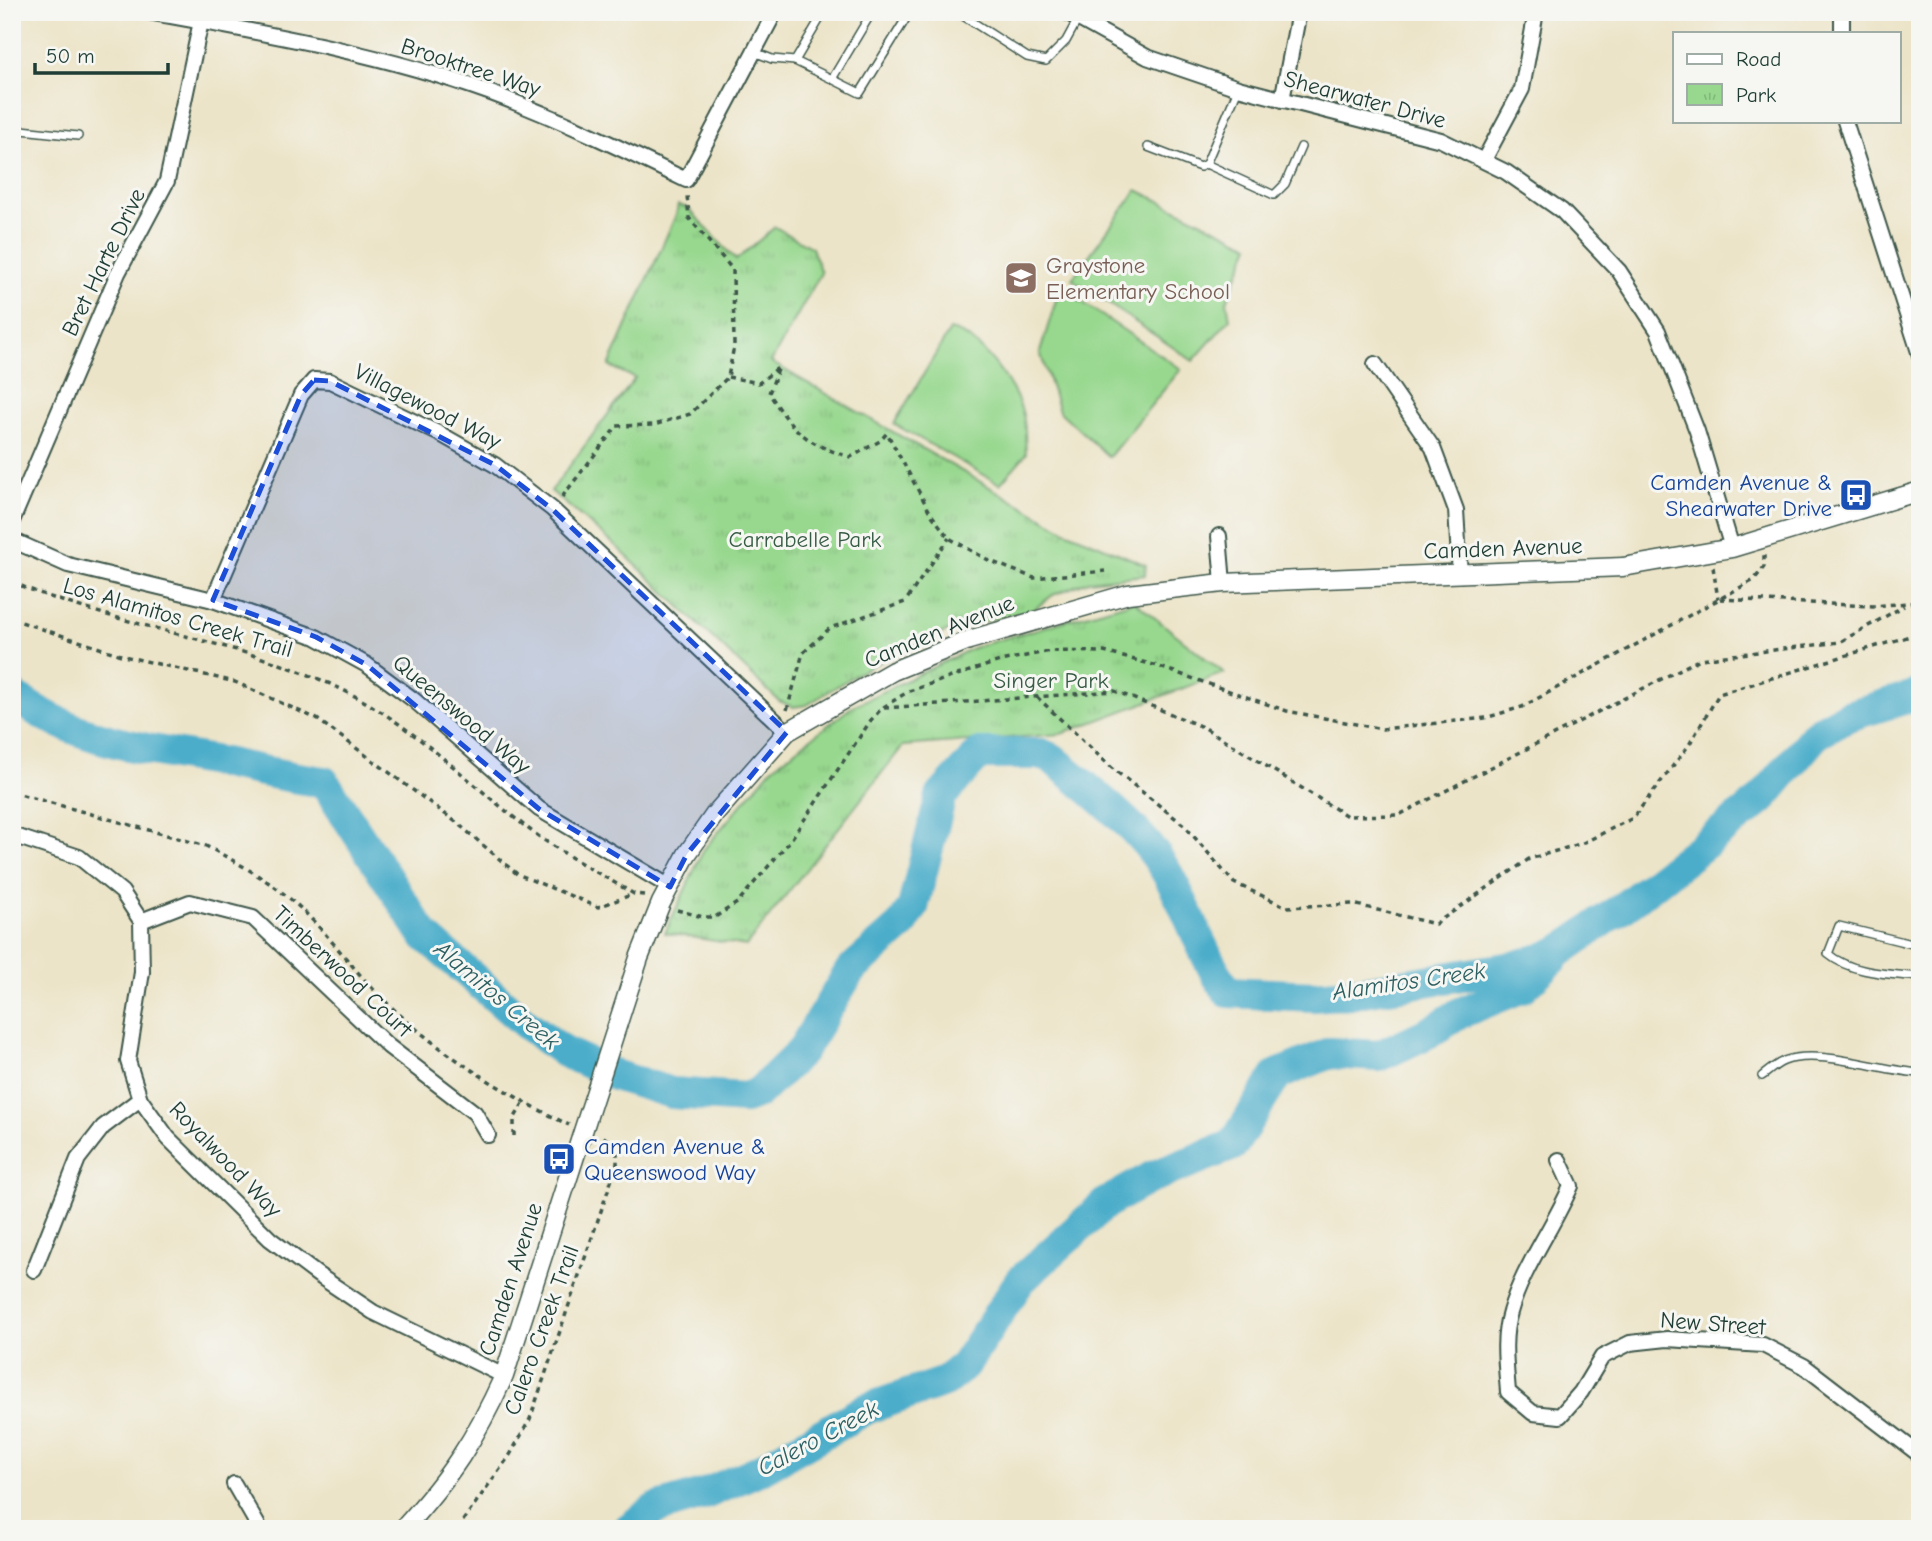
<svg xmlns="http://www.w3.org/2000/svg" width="1932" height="1541" viewBox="0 0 1932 1541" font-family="'Comic Neue',sans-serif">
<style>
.park{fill:url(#park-tufts);stroke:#5b8a61;stroke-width:2}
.garden{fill:#97d88e;stroke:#5b8a61;stroke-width:2}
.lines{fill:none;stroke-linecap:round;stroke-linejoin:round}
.river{stroke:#4badca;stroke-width:32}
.service-casing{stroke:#3e564a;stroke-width:10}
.minor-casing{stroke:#3e564a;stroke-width:18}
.tertiary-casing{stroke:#3e564a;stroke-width:21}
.path{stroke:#3e564a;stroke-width:3.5;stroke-dasharray:5 5;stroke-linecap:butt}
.service{stroke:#fff;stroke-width:7}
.minor{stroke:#fff;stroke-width:14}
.tertiary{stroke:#fff;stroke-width:18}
.marked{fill:#1d4ed8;fill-opacity:0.2;stroke:#1d4ed8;stroke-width:5;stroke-dasharray:14 9;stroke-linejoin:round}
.labels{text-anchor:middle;stroke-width:6;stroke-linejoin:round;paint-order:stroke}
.street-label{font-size:23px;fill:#1f3d34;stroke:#f6f6f2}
.education-label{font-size:23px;fill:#785e54;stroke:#f6f6f2;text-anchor:start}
.transit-label{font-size:23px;fill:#164399;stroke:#f6f6f2;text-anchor:end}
.park-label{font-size:23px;fill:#375c46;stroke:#f6f6f2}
.water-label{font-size:24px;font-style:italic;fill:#2c5f61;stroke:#f6f6f2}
</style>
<defs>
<pattern id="park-tufts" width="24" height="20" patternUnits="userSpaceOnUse" patternTransform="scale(1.75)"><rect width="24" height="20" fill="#97d88e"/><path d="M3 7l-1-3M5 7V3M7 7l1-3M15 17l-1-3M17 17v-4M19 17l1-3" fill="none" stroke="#82ba7b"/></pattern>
</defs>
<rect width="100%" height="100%" fill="#f6f6f2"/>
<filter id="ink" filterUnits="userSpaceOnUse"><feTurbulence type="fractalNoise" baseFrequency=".0143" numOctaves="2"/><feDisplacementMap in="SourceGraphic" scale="14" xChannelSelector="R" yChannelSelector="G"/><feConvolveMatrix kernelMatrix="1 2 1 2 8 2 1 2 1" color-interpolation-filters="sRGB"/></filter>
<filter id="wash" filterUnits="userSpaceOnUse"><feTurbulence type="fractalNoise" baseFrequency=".00686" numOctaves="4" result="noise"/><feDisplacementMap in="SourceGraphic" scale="28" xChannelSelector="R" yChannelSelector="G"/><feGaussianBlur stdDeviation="1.57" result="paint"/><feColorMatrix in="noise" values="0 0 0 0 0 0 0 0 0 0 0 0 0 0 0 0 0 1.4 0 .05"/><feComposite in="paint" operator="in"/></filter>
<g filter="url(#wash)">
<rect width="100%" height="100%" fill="#ece4c8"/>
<g class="park">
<path d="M 678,205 L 688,208 L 736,260 L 775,227 L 812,248 L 821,273 L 771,362 L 1068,532 L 1146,565 L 1145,575 L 1088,581 L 1053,595 L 1033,610 L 960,627 L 919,642 L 858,673 L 807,705 L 793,707 L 779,701 L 616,546 L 551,491 L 635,378 L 609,366 L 676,215 Z"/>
<path d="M 1134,601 L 1224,673 L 1061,734 L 903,746 L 746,946 L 665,933 L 704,849 L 772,768 L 853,706 L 975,647 Z"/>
</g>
<g class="garden">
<path d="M 1137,190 L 1250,245 L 1227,301 L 1230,319 L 1193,361 L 1072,279 Z"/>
<path d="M 1060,287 L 1181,369 L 1109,457 L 1059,411 L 1040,352 Z"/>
<path d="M 950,330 C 980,336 1016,386 1023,415 C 1026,427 1025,441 1026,454 L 1000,484 L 894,424 Z"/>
</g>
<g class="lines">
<g class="river">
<path d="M 12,695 C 83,745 143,747 224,763 C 258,770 290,778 324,782 L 424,935 L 525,1023 L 564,1052 L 617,1076 L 672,1093 L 745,1098 L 758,1093 L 801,1052 L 850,971 L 901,926 L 913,907 L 941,796 L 979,754 L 1041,754 L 1053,759 C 1091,792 1138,825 1164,868 C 1189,908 1200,953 1228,992 L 1313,996 L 1351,993 L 1513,967 L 1544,958 L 1562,950 L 1633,900 L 1760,801 L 1817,733 L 1848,716 L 1920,694"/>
<path d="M 628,1529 L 655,1509 L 705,1494 L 759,1470 L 866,1409 L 944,1382 L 964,1366 L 1020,1281 L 1106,1203 L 1152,1177 L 1233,1145 L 1277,1075 L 1330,1053 L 1379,1056 L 1432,1031 L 1460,1013 L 1523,987 L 1554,958"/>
</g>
</g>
</g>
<g filter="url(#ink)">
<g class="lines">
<defs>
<g id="service">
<path d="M 872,12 L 832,79 L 860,93 L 910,12"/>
<path d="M 957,12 L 1027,57 L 1046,61 L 1066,41 L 1078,19"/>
<path d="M 754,52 L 772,59 L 795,61 L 824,12"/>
<path d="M 795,61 L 832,79"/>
<path d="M 12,129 L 78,136"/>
<path d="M 1148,147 L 1200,167 L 1206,164 L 1238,89"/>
<path d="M 1206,164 L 1274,195 L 1285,184 L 1301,147"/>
<path d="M 1920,946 L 1839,926 L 1828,954 C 1852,974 1890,974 1920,977"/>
<path d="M 1762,1076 C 1769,1071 1776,1064 1784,1061 C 1818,1048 1882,1071 1920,1073"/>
</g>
<g id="minor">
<path d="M 148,12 C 263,33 381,53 491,93 C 558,118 622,149 686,180 L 775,12"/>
<path d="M 1066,12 L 1147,57 L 1238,88 L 1441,140 L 1506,172 L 1562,211 L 1619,271 L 1658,331 L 1697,431 L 1732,548"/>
<path d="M 1842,12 L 1842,33"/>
<path d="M 1282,100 L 1299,12"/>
<path d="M 1845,121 L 1920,355"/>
<path d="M 1484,160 L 1522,89 L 1536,12"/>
<path d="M 1375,364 L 1433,448 L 1456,510 L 1460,575"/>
<path d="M 12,521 L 118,273 L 167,181 L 203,12"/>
<path d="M 1219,536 L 1223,583"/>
<path d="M 12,540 L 68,565 L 213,600 L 316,637 L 367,665 L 414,700 L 539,809 L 670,887"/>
<path d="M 213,600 L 301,395 L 314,380 L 330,381 L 442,435 L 495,465 L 552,509 L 787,732"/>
<path d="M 12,835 L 79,857 L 122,892 L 141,921 L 142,972 L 128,1061 L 140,1099 L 168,1138 L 270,1239 L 318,1275 L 373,1312 L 504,1376"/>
<path d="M 141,921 L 190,902 L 253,918 L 388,1046 L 475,1113 L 488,1135"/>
<path d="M 1559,1160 L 1571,1186 C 1553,1228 1522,1269 1510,1312 C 1502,1338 1506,1365 1508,1392 L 1533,1413 L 1560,1416 L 1581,1392 L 1602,1357 L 1630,1343 L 1667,1339 L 1763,1345 L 1804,1366 L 1920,1455"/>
<path d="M 34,1270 L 78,1159 L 103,1127 L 140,1099"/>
<path d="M 234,1484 L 260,1529"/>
</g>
<path id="tertiary" d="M 403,1529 C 451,1476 475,1440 504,1376 L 639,958 L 661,903 L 687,854 L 715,814 L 787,732 L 893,671 L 969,640 L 1128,594 L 1179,588 L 1223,583 L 1623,567 L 1732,548 L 1920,491"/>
</defs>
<use href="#service" class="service-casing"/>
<use href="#minor" class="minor-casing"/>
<use href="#tertiary" class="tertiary-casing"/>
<g class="path">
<path d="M 728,377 L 759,383 L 779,367 L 769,393 C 793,431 807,445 851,457 L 880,441 L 887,433 L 931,514 L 949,538 L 990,561 L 1034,578 L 1105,571"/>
<path d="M 562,497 L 617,426 L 654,425 L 690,414 L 728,377 L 734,346 L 733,270 L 689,218 L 687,195"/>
<path d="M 1713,567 L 1718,599"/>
<path d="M 12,582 C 121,629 242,639 349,693 C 415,727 471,785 530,830 C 562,854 599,873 634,894 L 645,895"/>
<path d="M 1720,599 L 1873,606 L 1920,602"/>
<path d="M 12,619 L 124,656 L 235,682 L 317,719 L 456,822 L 517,874 L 598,907 L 634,894"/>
<path d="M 1037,697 L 1112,768 L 1184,825 L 1234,883 L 1287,907 L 1353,904 L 1435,924 L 1529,859 L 1583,843 L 1633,818 L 1689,745 L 1719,694 L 1920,633"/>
<path d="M 884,708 L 1115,691 L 1205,728 L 1347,816 L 1399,815 L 1700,659 L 1840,642 L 1904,606"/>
<path d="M 787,710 L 803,653 L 830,628 L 905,602 L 949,538"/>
<path d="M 12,792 L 206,846 C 235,861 263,877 288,897 C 324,927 350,967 383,999 C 437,1052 502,1092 569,1125"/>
<path d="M 677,910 L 703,917 L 715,917 L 737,903 L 790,841 L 871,720 L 882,708 L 909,691 L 1000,661 L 1051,651 L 1104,652 L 1154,665 L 1287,711 L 1382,729 L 1485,718 L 1522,707 L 1754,580 L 1764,567 L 1764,555"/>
<path d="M 514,1136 L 514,1119 L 524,1102"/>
<path d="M 457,1529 L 510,1455 L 530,1419 L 617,1164 L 617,1148 L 600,1134"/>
</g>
<use href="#service" class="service"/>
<use href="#minor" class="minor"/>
<use href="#tertiary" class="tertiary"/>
</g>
</g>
<path class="marked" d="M 314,380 L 330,381 L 495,465 L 552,509 L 787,732 L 687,854 L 670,887 L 539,809 L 367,665 L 316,637 L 213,600 L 301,395 Z"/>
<defs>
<symbol id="school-square" viewBox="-11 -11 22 22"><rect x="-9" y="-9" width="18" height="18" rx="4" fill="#8d6e63" stroke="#f6f6f2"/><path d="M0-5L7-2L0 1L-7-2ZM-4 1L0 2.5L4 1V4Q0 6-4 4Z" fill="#fff"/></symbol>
<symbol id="bus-square" viewBox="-11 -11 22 22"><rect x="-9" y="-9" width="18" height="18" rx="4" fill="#1a4fb4" stroke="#f6f6f2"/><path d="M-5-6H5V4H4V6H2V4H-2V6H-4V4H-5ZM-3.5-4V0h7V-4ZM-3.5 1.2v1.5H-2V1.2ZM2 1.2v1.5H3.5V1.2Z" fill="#fff"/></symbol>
</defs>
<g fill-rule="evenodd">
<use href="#school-square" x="1002" y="259" width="38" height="38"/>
<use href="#bus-square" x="1837" y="476" width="38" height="38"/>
<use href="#bus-square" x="540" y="1140" width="38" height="38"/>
</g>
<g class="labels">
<g class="street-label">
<text transform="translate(471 67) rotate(18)" y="8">Brooktree Way</text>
<text transform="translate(1365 99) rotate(15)" y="8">Shearwater Drive</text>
<text transform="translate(103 262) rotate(-64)" y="8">Bret Harte Drive</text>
<text transform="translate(428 406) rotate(27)" y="8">Villagewood Way</text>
<text transform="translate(1503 548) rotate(-2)" y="8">Camden Avenue</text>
<text transform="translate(178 617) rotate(16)" y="8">Los Alamitos Creek Trail</text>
<text transform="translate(939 631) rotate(-22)" y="8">Camden Avenue</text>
<text transform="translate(462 714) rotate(40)" y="8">Queenswood Way</text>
<text transform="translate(343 971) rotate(43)" y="8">Timberwood Court</text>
<text transform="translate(226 1159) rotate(46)" y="8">Royalwood Way</text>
<text transform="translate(510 1279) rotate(-72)" y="8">Camden Avenue</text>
<text transform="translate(1713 1323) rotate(4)" y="8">New Street</text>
<text transform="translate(541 1330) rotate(-70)" y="8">Calero Creek Trail</text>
</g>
<g class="education-label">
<text x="1046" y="273">Graystone<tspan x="1046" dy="26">Elementary School</tspan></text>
</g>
<g class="transit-label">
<text x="1832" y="490">Camden Avenue &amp;<tspan x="1832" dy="26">Shearwater Drive</tspan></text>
<text x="584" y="1154" text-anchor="start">Camden Avenue &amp;<tspan x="584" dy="26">Queenswood Way</tspan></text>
</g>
<g class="park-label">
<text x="805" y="547">Carrabelle Park</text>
<text x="1051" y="688">Singer Park</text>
</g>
<g class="water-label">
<text transform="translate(1409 981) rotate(-8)" y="8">Alamitos Creek</text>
<text transform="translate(497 995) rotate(40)" y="8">Alamitos Creek</text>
<text transform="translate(818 1438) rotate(-28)" y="8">Calero Creek</text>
</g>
</g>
<rect width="1932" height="1541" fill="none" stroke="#f6f6f2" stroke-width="42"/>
<rect x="1673" y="32" width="228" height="91" fill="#f6f6f2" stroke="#a0aca6" stroke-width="2"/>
<rect x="1687" y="54" width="35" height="10" fill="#ffffff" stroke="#a0aca6" stroke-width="2"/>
<text x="1736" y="66" font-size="21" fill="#1f3d34">Road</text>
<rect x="1687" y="84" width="35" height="21" fill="url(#park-tufts)" stroke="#a0aca6" stroke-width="2"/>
<text x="1736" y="102" font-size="21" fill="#1f3d34">Park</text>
<path d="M35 63v10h133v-10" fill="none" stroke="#1f3d34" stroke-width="3.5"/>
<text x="46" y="63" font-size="21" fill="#1f3d34" stroke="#f6f6f2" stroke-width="5" paint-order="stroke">50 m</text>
</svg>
